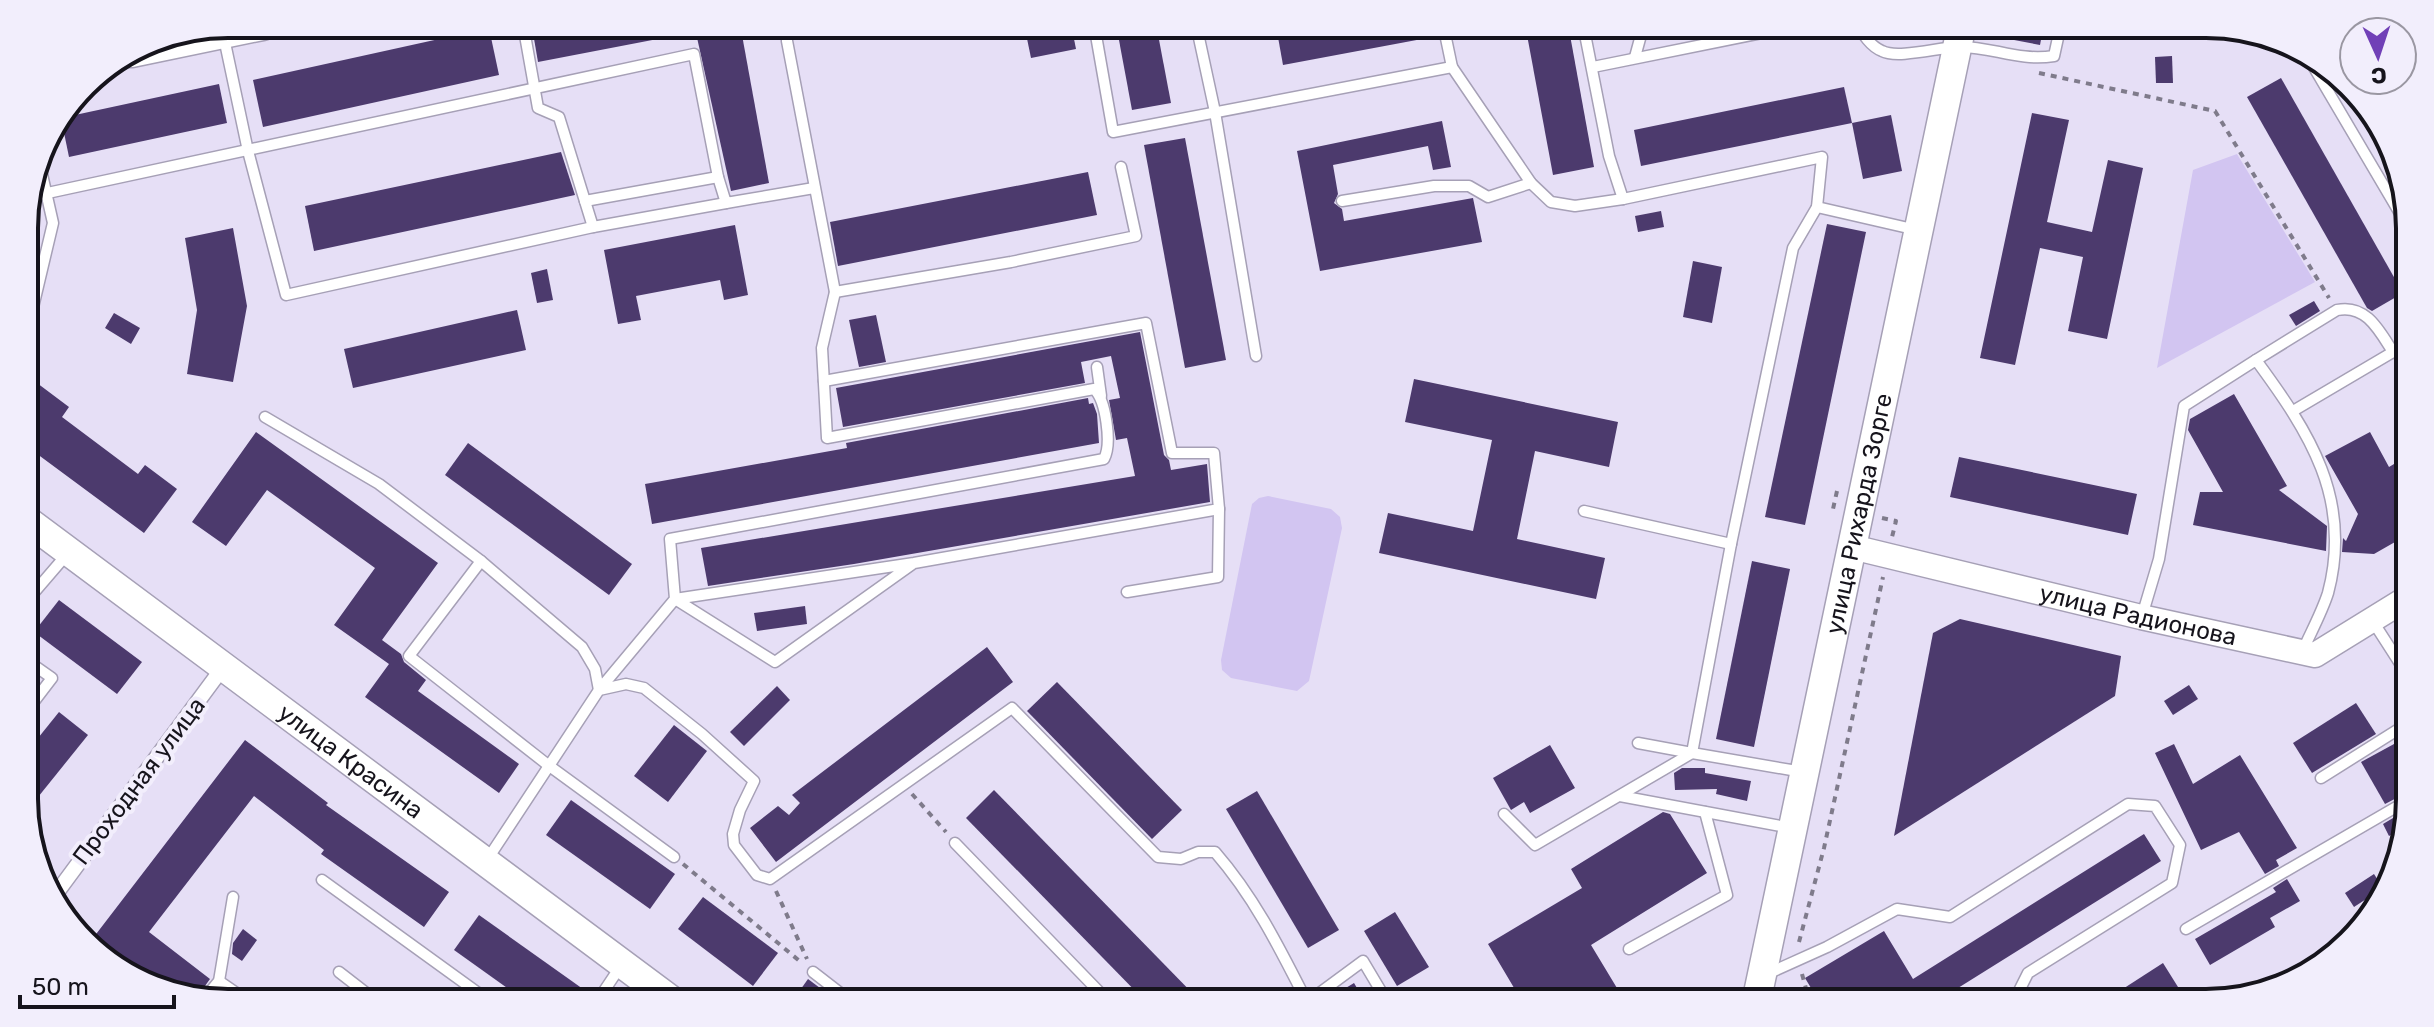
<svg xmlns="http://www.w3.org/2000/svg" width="2434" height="1027" viewBox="0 0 2434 1027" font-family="Rubik,sans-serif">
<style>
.green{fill:#d2c5f1}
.building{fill:#4c3a6d}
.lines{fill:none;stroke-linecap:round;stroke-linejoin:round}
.service-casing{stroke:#a6a0b6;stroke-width:13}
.pedestrian-casing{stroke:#a6a0b6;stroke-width:17}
.tertiary-casing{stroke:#a6a0b6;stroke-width:27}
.secondary-casing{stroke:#a6a0b6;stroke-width:31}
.primary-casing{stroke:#a6a0b6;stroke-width:35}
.path{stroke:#7f7b8b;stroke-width:4;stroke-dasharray:6 6;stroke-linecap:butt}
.service{stroke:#fff;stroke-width:10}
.pedestrian{stroke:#fff;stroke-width:14}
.tertiary{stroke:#fff;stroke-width:24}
.secondary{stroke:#fff;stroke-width:28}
.primary{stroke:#fff;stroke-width:32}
.labels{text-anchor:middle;stroke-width:8;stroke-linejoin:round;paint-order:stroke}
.street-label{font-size:24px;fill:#16141c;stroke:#f2eefc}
.rim{fill:none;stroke:#16141c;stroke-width:4}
</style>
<rect width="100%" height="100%" fill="#e6dff6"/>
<g class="green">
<path d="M 2237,154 L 2315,282 L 2157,368 L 2193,170 Z"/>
<path d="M 1268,496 L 1331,509 L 1340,517 L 1342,528 L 1309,681 L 1297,691 L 1231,678 L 1222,670 L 1221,660 L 1252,504 L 1259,498 Z"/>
</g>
<g class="building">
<path d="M 547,24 L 693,24 L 694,32 L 538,62 L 532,27 Z"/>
<path d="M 694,24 L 740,24 L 769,183 L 731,191 Z"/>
<path d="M 1024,24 L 1071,24 L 1076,49 L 1031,58 Z"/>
<path d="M 1116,24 L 1156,24 L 1171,103 L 1132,110 Z"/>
<path d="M 1288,24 L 1419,24 L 1422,39 L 1283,65 L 1276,26 Z"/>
<path d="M 1525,24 L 1568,24 L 1594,167 L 1553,175 Z"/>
<path d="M 1979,24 L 2044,24 L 2040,45 L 1977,33 Z"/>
<path d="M 489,28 L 499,75 L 263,127 L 253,80 Z"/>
<path d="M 2172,56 L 2173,83 L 2156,83 L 2155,57 Z"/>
<path d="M 2281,78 L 2403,293 L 2372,311 L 2367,308 L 2247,97 Z"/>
<path d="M 219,84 L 227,123 L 69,157 L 61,118 Z"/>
<path d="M 1844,87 L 1852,123 L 1641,166 L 1634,130 Z"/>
<path d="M 2032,113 L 2069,120 L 2047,222 L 2092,232 L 2108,160 L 2143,168 L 2107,339 L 2068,331 L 2083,257 L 2040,248 L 2015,365 L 1980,358 Z"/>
<path d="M 1891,115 L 1902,171 L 1863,179 L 1852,123 Z"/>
<path d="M 1442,121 L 1451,167 L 1433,170 L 1428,146 L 1333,165 L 1338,194 L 1334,203 L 1342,209 L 1344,221 L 1473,198 L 1482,242 L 1320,271 L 1297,151 Z"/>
<path d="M 1185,138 L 1226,360 L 1185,368 L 1144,145 Z"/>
<path d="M 561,152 L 575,195 L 314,251 L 305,206 Z"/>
<path d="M 1088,172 L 1097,215 L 838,266 L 830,222 Z"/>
<path d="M 1661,211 L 1664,227 L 1638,232 L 1635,216 Z"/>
<path d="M 1827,224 L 1866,232 L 1805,525 L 1765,517 Z"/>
<path d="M 735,225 L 748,295 L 724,300 L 720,280 L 636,296 L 641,320 L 618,324 L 604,250 Z"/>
<path d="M 233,228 L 247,306 L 233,382 L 187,374 L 197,310 L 185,238 Z"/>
<path d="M 1693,261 L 1722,267 L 1712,323 L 1683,317 Z"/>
<path d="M 547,269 L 553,300 L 537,303 L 531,273 Z"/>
<path d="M 2314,301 L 2320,311 L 2296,326 L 2289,315 Z"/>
<path d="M 517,310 L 526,350 L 353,388 L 344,349 Z"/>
<path d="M 114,313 L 140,328 L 131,344 L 105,328 Z"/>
<path d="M 876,315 L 886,362 L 859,367 L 849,320 Z"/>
<path d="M 1140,332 L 1164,455 L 1169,460 L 1171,470 L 1207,464 L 1210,502 L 854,564 L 708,586 L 701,548 L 1135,476 L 1127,438 L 1116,440 L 1109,400 L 1120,398 L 1111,356 L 1081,362 L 1085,383 L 843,427 L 836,388 Z"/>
<path d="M 1414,379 L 1618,422 L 1609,467 L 1535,451 L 1517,539 L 1605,558 L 1596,599 L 1379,553 L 1388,513 L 1473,531 L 1492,440 L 1405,422 Z"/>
<path d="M 33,380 L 69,407 L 62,417 L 138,474 L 145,465 L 177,489 L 144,533 L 25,445 L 25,391 Z"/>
<path d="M 2234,394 L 2287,486 L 2279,490 L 2327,526 L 2326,551 L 2193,525 L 2200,492 L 2223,492 L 2188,430 L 2190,419 Z"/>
<path d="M 1088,398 L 1089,404 L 1093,403 L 1097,414 L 1099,443 L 652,524 L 645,484 L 847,448 L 846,443 Z"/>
<path d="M 256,432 L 438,563 L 382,640 L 401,654 L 404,662 L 426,680 L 418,691 L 519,764 L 499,793 L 365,697 L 389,664 L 334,625 L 375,568 L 267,490 L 226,546 L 192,522 Z"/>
<path d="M 2370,432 L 2389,467 L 2409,455 L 2409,534 L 2374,554 L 2342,552 L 2343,538 L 2346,541 L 2358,514 L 2325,456 Z"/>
<path d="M 468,443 L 632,564 L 609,595 L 445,475 Z"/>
<path d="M 1959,457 L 2137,494 L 2128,535 L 1950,497 Z"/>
<path d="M 1752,561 L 1790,569 L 1754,747 L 1716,739 Z"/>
<path d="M 59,600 L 142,662 L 117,694 L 34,632 Z"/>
<path d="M 805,606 L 807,624 L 757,631 L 754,613 Z"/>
<path d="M 1960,619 L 2121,656 L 2115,696 L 1894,836 L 1933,633 Z"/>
<path d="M 987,647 L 1013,682 L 776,862 L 750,828 L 778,806 L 789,815 L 800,803 L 792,795 Z"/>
<path d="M 1057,682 L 1182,810 L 1152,839 L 1027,711 Z"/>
<path d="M 2189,685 L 2198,699 L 2173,715 L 2164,701 Z"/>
<path d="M 777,686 L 790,700 L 744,746 L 730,732 Z"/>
<path d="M 2356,703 L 2376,734 L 2312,773 L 2293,743 Z"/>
<path d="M 59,712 L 88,735 L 26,812 L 26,753 Z"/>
<path d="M 674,725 L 707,751 L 668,802 L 634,776 Z"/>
<path d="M 245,740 L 328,803 L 326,805 L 449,892 L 424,927 L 321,854 L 324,850 L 254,796 L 149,932 L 210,979 L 197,997 L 150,988 L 90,942 Z"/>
<path d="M 2174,744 L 2193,784 L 2240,755 L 2297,848 L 2276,860 L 2279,866 L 2265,874 L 2239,832 L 2201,850 L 2155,753 Z"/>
<path d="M 2394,744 L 2410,771 L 2410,791 L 2385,804 L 2361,762 Z"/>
<path d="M 1550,745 L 1575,788 L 1530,813 L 1524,802 L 1511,810 L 1493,778 Z"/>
<path d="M 1682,768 L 1705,768 L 1705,773 L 1751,781 L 1747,801 L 1716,794 L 1717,789 L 1675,790 L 1674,773 Z"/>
<path d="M 994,790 L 1202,1003 L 1147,1003 L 966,818 Z"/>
<path d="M 1257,791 L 1339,930 L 1308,948 L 1226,809 Z"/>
<path d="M 571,800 L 675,874 L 650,909 L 546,835 Z"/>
<path d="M 2408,809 L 2403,834 L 2401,830 L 2389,836 L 2383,824 Z"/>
<path d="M 1663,812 L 1670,814 L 1707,873 L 1591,945 L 1626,1003 L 1523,1003 L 1488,944 L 1582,888 L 1571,869 Z"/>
<path d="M 2144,834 L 2161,861 L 1934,1003 L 1820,1003 L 1805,978 L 1884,931 L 1913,979 Z"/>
<path d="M 2374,874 L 2383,888 L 2354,907 L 2345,893 Z"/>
<path d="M 2287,879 L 2300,901 L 2270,918 L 2275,927 L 2210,965 L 2195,939 L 2276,892 L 2273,888 Z"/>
<path d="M 703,897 L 778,953 L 753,986 L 678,929 Z"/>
<path d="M 1395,912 L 1429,967 L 1397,986 L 1364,931 Z"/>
<path d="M 479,915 L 583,989 L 572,1003 L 528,1003 L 454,950 Z"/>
<path d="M 243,929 L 257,940 L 242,961 L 232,954 L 233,943 Z"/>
<path d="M 2163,963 L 2183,995 L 2171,1003 L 2101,1003 Z"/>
<path d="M 808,979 L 840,1003 L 791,1003 Z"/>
<path d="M 1354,983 L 1366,1003 L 1321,1003 Z"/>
</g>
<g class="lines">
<defs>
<g id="service">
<path d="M 787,24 L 787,41 L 835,292 L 1011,262 L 1136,236 L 1121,167"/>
<path d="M 1094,24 L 1113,132 L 1452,67 L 1443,24"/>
<path d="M 1196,24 L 1215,112 L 1256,356"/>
<path d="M 1583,24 L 1609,156 L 1623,199"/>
<path d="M 1857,24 C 1863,34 1870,46 1882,51 C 1897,59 1937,48 1956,47 C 1989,45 2017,62 2054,56 L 2061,24"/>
<path d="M 224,38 L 248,151 L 286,295 L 593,227 L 559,117 L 538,108 L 523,24"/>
<path d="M 1635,57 L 1644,24"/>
<path d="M 2309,59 L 2408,227"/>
<path d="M 1452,67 L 1531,183 L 1551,202 L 1575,206 L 1623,199 L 1822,157 L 1817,207 L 1793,248 L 1731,544 L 1692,753 L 1803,772"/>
<path d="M 1593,67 L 1806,24"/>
<path d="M 29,197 L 694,54 L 718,177 L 726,203 L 814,188"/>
<path d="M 585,201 L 718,177"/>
<path d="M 1342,201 L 1434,186 L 1469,186 L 1488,197 L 1531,183"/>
<path d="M 1817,207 L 1917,230"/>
<path d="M 593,227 L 726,203"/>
<path d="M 25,341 L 53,223 L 39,161"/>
<path d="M 2256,360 L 2337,310 C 2366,304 2379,330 2393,352"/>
<path d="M 1097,367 L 1101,396"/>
<path d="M 824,381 L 1146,323 L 1172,453 L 1214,453 L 1219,509 L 914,563 L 675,599 L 775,662 L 914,563"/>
<path d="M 2293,411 L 2393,352 L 2409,357"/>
<path d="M 265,417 L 379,484 L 481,561 L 409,656 L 548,765 L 674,857"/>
<path d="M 2402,443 L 2409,440"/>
<path d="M 1584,511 L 1731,544"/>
<path d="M 481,561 L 582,647 L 595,669 L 599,690"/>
<path d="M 1127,592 L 1218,577 L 1219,509"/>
<path d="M 25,603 L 68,553"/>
<path d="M 2142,616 L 2159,559 L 2184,406 L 2256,360 C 2309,432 2353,499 2328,593 C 2322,612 2311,632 2303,650"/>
<path d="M 2372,620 L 2410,679"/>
<path d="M 25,659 L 52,678 L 26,712"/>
<path d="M 599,690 L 675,599 L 670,539 L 1104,459 C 1112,444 1106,400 1094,389 L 827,438 L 822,348 L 835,292"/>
<path d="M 1638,743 L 1692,753"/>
<path d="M 2321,778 L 2410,722"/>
<path d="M 1620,796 L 1791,828"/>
<path d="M 1504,814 L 1535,845 L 1692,753"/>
<path d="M 955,843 L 1110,1003"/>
<path d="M 487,860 L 599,690 L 626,684 L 644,688 L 702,734 L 754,781 L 740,810 L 733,834 L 734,845 L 757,875 L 770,879 L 1012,708 L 1158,857 L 1181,859 L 1198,852 L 1215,852 C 1255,898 1280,949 1307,1002"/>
<path d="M 322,880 L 492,1003"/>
<path d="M 2186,929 L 2410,799"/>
<path d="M 1629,949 L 1727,895 L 1705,812"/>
<path d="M 339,972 L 379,1003"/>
<path d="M 813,972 L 853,1003"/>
<path d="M 1767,974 L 1827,947 L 1897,909 L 1950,917 L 2128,804 L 2155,806 L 2180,845 L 2172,883 L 2028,973 L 2013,1003"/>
<path d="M 219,981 L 251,1003"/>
<path d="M 205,998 L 219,981 L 233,897"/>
<path d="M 596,1003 L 622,964"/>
<path d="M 1306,1003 L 1363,961 L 1388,1003"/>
</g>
<path id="pedestrian" d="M 55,895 L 224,666"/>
<g id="tertiary">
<path id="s1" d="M 1852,547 L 2141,617 L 2315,655 L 2409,597"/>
</g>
<g id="secondary">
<path id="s2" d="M 25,519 L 675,1003"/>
<path id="s3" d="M 1756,1003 L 1962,24"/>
</g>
<path id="primary" d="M 131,51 L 262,24"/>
</defs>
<use href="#service" class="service-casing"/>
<use href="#pedestrian" class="pedestrian-casing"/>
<use href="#tertiary" class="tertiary-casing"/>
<use href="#secondary" class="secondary-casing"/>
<use href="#primary" class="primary-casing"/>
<g class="path">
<path d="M 2039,73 L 2215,111 L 2329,298"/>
<path d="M 1837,491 L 1833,509 L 1838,510"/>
<path d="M 1882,518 L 1896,521 L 1892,537"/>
<path d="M 912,794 L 946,832"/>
<path d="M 683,864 L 802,963"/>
<path d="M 776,891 L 807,959"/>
<path d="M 1799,942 L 1824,848 L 1883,577"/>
<path d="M 1802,974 L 1810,1003"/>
<path d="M 1466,989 L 1474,1003"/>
</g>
<use href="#service" class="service"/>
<use href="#pedestrian" class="pedestrian"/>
<use href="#tertiary" class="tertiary"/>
<use href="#secondary" class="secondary"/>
<use href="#primary" class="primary"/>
</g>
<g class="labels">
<g class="street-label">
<text dy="8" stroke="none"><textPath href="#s3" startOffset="500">улица Рихарда Зорге</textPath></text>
<text dy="8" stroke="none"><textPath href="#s1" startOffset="294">улица Радионова</textPath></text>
<text dy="8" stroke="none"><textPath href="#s2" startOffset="406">улица Красина</textPath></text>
<text transform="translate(139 781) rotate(-53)" y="8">Проходная улица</text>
</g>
</g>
<path d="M0 0H2434V1027H0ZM228 38H2206A190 190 0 0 1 2396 228V799A190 190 0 0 1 2206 989H228A190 190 0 0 1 38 799V228A190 190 0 0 1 228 38Z" fill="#f2eefc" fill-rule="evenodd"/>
<path class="rim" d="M228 38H2206A190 190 0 0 1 2396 228V799A190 190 0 0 1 2206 989H228A190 190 0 0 1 38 799V228A190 190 0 0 1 228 38Z"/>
<g transform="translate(2378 56) rotate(177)"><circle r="38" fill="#f2eefc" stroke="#9a97a2" stroke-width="2"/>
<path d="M0-6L14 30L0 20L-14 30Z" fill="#7140b7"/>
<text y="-12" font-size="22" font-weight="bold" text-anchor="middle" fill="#16141c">С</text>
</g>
<path d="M20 995v12h154v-12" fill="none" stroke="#16141c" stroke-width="4"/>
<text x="32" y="995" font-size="24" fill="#16141c" stroke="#f2eefc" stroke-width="6" paint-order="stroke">50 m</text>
</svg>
